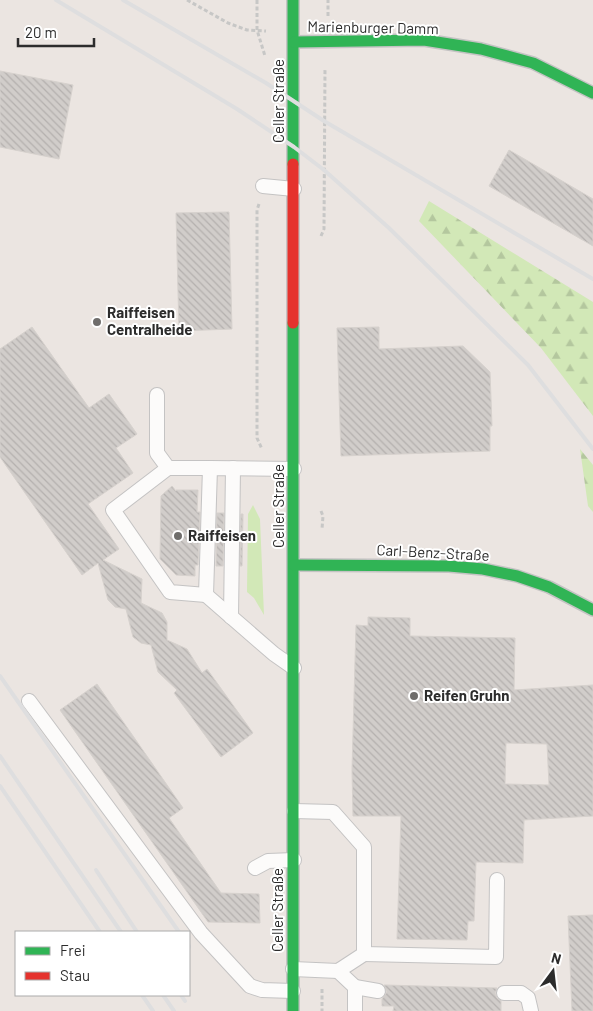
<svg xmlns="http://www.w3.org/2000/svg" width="593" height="1011" viewBox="0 0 593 1011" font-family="Barlow,sans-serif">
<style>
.grass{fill:#d2e8b7}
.forest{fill:url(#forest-firs)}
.building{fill:url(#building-back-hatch);stroke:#d6d1cd;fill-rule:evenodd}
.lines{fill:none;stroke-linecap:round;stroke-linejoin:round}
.lane-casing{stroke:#c4c3c3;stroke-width:16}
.fast-casing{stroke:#c4c3c3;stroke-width:14}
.jam-casing{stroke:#c4c3c3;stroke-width:14}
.path{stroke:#c7c7c6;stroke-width:3;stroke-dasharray:4 2.5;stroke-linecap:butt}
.lane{stroke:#fcfbfa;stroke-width:14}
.fast{stroke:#30b455;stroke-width:11}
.jam{stroke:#e5322d;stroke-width:11}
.rail{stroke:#dededf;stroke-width:4}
.poi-dot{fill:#6f6d6b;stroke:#fff;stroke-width:2}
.labels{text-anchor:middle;stroke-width:4;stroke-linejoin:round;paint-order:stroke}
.street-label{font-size:15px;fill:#2c2c2c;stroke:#fff}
.poi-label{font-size:15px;font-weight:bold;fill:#2c2c2c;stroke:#fff;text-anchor:start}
</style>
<defs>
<pattern id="forest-firs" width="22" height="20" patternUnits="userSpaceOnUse" patternTransform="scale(1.25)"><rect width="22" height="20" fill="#d2e8b7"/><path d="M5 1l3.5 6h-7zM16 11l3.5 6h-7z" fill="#b4c79e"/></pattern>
<pattern id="building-back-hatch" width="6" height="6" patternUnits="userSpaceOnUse" patternTransform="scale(1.25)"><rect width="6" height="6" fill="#d1cdca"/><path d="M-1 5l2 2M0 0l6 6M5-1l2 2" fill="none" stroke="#b4b0ae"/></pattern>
</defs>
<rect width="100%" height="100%" fill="#ebe5e1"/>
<path class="grass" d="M 253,505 L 260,519 L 264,615 L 254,598 L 247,592 L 248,514 Z"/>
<g class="forest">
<path d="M 429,201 L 593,302 L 593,416 L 541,348 L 419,221 Z"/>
<path d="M 580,449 L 593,465 L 593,512 L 588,506 Z"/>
</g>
<g class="building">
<path d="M 0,71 L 73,85 L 59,159 L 0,147 Z"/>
<path d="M 509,150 L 593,199 L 593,246 L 489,186 Z"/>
<path d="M 229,212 L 232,329 L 179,331 L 176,213 Z"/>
<path d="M 32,327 L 89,408 L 109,394 L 137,434 L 116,448 L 133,473 L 88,504 L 119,549 L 103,560 L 142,579 L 141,603 L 162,613 L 167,622 L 167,640 L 187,649 L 202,673 L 207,669 L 253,733 L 221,757 L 174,693 L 177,690 L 158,672 L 151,645 L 141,643 L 133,637 L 126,609 L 115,607 L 108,600 L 98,563 L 82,575 L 0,457 L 0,349 Z"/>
<path d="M 379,327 L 379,349 L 463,346 L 490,372 L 492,426 L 490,426 L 490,451 L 341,456 L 337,328 Z"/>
<path d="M 172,486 L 176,491 L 176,490 L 198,490 L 197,512 L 200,512 L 198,565 L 195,565 L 195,576 L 176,575 L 160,559 L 161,496 Z"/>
<path d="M 217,513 L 224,513 L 223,566 L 216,566 Z"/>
<path d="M 241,514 L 243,514 L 242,566 L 240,566 Z"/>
<path d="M 368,617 L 410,618 L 410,636 L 515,638 L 514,690 L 593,685 L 593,816 L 524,820 L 523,863 L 476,862 L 474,921 L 468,921 L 467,940 L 397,939 L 401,816 L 353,816 L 352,770 L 356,625 L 368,626 ZM 506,743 L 547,744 L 549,785 L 505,784 Z"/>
<path d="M 97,684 L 183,808 L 169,818 L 221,893 L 259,894 L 260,923 L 208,922 L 60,710 Z"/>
<path d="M 593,915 L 593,1011 L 572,1011 L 568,916 Z"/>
<path d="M 384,985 L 497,988 L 495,993 L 497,998 L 501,1001 L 501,1011 L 393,1011 L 394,1006 L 382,1006 L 382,999 L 387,992 Z"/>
</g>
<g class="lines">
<defs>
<g id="lane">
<path d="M 263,186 L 294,189"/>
<path d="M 157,395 L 157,453 L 168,468"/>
<path d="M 206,595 L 170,592 L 113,510 L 168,468 L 210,468"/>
<path d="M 231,617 L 233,468"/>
<path d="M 294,668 L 274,654 L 206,595 L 210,468 L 294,469"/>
<path d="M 29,701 L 201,933 L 250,986 L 262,990 L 293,991"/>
<path d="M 255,868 L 268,861 L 294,860"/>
<path d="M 364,954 L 496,957 L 497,880"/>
<path d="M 293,969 L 338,971 L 364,954 L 364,847 L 333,812 L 294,811"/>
<path d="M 338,971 L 355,987 L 355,1011"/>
<path d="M 355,987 L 378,991"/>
<path d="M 504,993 L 521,993 L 528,998 L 531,1011"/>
</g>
<g id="fast">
<path d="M 293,0 L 293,164"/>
<path d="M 294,42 L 424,40 L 481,49 L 533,63 L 593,93"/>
<path d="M 293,323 L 293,1011"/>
<path d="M 294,565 L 449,566 L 483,569 L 517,576 L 549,587 L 593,610"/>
</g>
<path id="jam" d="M 293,164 L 293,323"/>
</defs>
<use href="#lane" class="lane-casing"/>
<use href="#fast" class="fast-casing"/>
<use href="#jam" class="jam-casing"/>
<g class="path">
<path d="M 187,0 L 228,23 L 247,30 L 266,31"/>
<path d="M 257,0 L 257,30 L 265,56"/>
<path d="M 328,16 L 328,0"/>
<path d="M 259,204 L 257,210 L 257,438 L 262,449"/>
<path d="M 321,236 L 324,229 L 325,68"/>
<path d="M 321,511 L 323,516 L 322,529"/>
<path d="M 322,989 L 322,1011"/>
</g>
<use href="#lane" class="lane"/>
<use href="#fast" class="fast"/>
<use href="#jam" class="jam"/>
<g class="rail">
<path d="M 56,0 L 237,109 L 294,147 L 324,170 L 389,228 L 528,365 L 593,449"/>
<path d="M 123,0 L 266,83 L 324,121 L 593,279"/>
<path d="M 0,676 L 179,932"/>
<path d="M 0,756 L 121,932"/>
<path d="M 0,786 L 100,932"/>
<path d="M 96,870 L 137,932"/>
<path d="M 189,946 L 189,947"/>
<path d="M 142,995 L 153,1011"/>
<path d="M 163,995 L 174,1011"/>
<path d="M 181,995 L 185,1001"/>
</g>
</g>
<g class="poi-dot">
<circle cx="97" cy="322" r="5"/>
<circle cx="178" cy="536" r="5"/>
<circle cx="414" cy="696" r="5"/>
</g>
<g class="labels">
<g class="street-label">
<text transform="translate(373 28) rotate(1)" y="5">Marienburger Damm</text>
<text transform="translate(279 101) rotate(-90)" y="5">Celler Straße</text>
<text transform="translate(279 506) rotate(-90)" y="5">Celler Straße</text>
<text transform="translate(433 553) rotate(3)" y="5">Carl-Benz-Straße</text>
<text transform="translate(278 910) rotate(-90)" y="5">Celler Straße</text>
</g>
<g class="poi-label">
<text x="107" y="318">Raiffeisen<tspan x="107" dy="17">Centralheide</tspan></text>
<text x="188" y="541">Raiffeisen</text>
<text x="424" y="701">Reifen Gruhn</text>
</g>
</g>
<rect x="15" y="931" width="175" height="65" fill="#ffffff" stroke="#ababab"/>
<rect x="25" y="947" width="25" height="8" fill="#30b455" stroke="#ababab"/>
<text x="60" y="956" font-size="15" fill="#2c2c2c">Frei</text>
<rect x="25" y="972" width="25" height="8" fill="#e5322d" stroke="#ababab"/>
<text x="60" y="981" font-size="15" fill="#2c2c2c">Stau</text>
<g transform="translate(553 971) rotate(15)" stroke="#ffffff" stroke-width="4" paint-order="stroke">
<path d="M0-4L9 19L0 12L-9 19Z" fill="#2c2c2c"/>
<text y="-8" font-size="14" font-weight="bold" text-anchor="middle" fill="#2c2c2c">N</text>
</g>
<path d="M18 38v8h76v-8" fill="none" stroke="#2c2c2c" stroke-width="2.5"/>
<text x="25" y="38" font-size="15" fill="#2c2c2c" stroke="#ffffff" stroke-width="4" paint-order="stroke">20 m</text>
</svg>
